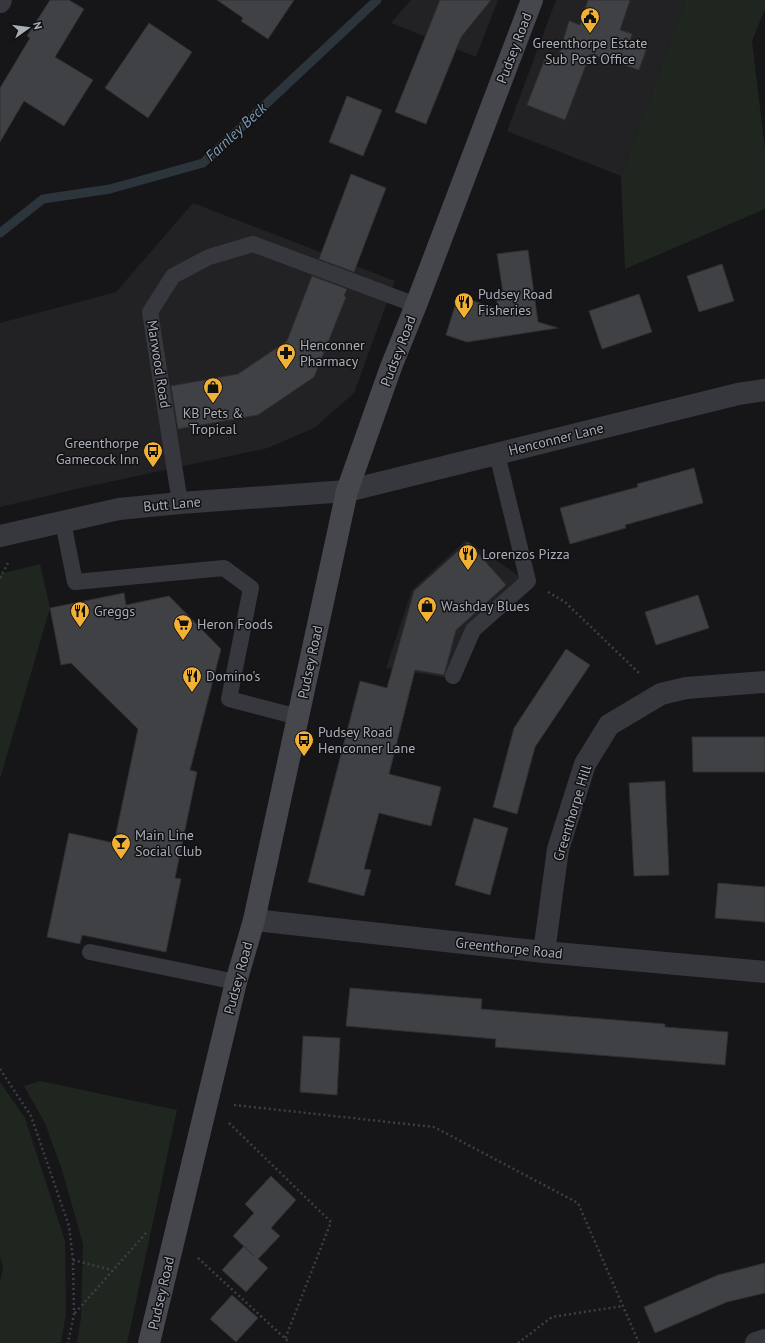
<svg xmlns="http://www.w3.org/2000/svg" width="765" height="1343" viewBox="0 0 765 1343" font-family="'PT Sans',sans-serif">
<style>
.built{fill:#222225}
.green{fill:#1e261f}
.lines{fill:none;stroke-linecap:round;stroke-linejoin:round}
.stream{stroke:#2c353c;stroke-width:9}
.building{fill:#404145;stroke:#303034}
.path{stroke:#3d3f44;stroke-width:2.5;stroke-dasharray:2 3;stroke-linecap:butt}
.service{stroke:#37383d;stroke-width:16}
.minor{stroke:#37383d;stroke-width:22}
.tertiary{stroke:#37383d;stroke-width:22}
.secondary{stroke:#45474d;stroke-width:22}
.labels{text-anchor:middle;stroke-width:3;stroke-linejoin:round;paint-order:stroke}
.poi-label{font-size:14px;fill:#a8adb8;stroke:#111113;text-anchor:start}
.street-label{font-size:14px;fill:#a8adb8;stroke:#111113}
.water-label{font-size:15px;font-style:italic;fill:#7f9bb3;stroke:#111113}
</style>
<rect width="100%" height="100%" fill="#161618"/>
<g class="built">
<path d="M 411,0 L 498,0 L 476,57 L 391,23 Z"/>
<path d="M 556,0 L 685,0 L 621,176 L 507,131 Z"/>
<path d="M 193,203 L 395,281 L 354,393 L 314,428 L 268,448 L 81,488 L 0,507 L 0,323 L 116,292 Z"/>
<path d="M 466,540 L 528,582 L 475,631 L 455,679 L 386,668 L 412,590 Z"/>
</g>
<g class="green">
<path d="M 685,0 L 765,0 L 765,9 L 752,41 L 765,150 L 765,209 L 625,269 L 621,176 Z"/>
<path d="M 40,564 L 50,608 L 0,779 L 0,574 Z"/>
<path d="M 40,1081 L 177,1110 L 127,1343 L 77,1343 L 81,1318 L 83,1244 L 62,1170 L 45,1123 L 24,1086 Z"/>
<path d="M 0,1082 L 25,1118 L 65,1241 L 66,1313 L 61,1343 L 0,1343 L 0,1282 L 3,1268 L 0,1257 Z"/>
</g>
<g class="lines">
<path class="stream" d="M 0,233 L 43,199 L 110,189 L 203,163 L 377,0"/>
</g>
<g class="building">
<path d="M 50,0 L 69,0 L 84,9 L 55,57 L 93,80 L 64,126 L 24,101 L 0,142 L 0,88 L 30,38 L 27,36 Z"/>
<path d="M 217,0 L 294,0 L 268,39 L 241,21 L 243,18 Z"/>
<path d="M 440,0 L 491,0 L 461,37 L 426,124 L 395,112 Z"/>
<path d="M 588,0 L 630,0 L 620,30 L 632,34 L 630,41 L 647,47 L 639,70 L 590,54 L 565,120 L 527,105 L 546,56 L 557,61 L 569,21 L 580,25 Z"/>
<path d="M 149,23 L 192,52 L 148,118 L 105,88 Z"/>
<path d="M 347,96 L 382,110 L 363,156 L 329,142 Z"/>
<path d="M 351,174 L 386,188 L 354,272 L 319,259 Z"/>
<path d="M 528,250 L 538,322 L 558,328 L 467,342 L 446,335 L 458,296 L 498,309 L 496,294 L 503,293 L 497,254 Z"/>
<path d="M 722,264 L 734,301 L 699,312 L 687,276 Z"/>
<path d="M 312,276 L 347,289 L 344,296 L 346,297 L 314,377 L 258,415 L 178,429 L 171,386 L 238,374 L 287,341 Z"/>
<path d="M 639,294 L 652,332 L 602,349 L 589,311 Z"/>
<path d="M 694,468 L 703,503 L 625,525 L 626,528 L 570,544 L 560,508 L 638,487 L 637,484 Z"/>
<path d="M 468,542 L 506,585 L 456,630 L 444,675 L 415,670 L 389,774 L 441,787 L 431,826 L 379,813 L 364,869 L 371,870 L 364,896 L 308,882 L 360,681 L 387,688 L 414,591 Z"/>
<path d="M 124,593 L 126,605 L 169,596 L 221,649 L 190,770 L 197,772 L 175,878 L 181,879 L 166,952 L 82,935 L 80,944 L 47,937 L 69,833 L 114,843 L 138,729 L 71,663 L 61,665 L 50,608 Z"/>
<path d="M 698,595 L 709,628 L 656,645 L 645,612 Z"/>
<path d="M 566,649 L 590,665 L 535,747 L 517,814 L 493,807 L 514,728 Z"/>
<path d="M 692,737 L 765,737 L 765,772 L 693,772 Z"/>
<path d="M 665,781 L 669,875 L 634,876 L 629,783 Z"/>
<path d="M 474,818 L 508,828 L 490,895 L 455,885 Z"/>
<path d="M 718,883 L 765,887 L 765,922 L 715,918 Z"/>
<path d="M 350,988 L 482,999 L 481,1009 L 665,1024 L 665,1027 L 728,1032 L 725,1065 L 495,1047 L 496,1039 L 346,1026 Z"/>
<path d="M 303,1036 L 340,1038 L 337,1095 L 300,1092 Z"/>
<path d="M 271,1176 L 296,1200 L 271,1228 L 280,1236 L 258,1259 L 268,1268 L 246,1292 L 222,1270 L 244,1246 L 254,1256 L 233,1236 L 254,1213 L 245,1204 Z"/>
<path d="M 765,1263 L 765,1293 L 727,1302 L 655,1333 L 644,1307 L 718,1275 Z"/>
<path d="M 232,1295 L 258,1318 L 236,1342 L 210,1319 Z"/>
</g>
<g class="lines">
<g class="path">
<path d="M 0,578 L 8,563"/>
<path d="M 548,592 L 565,602 L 641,675"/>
<path d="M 0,1069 L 31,1116 L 69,1226 L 73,1260 L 74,1314 L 68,1343"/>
<path d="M 234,1105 L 434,1127 L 578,1203 L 639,1343"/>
<path d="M 229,1123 L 331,1222 L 285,1339"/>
<path d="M 198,1258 L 290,1343"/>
<path d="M 73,1260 L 112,1270"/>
<path d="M 75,1313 L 147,1232"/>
<path d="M 518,1343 L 552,1317 L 623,1306"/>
</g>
<g class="service">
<path d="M 180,503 L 150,312 L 173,276 L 209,257 L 253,244 L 416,305"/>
<path d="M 63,522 L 75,582 L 224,568 L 251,588 L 229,699 L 298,717"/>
<path d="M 453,676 L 473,630 L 528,581 L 497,454"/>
<path d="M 90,952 L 236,982"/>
</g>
<g class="minor">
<path d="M 0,2 L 1,0"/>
<path d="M 254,920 L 544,952 L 765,972"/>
<path d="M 544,952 L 558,849 L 585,764 L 609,725 L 661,694 L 686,688 L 765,682"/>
<path d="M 756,1343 L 765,1340"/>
</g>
<path class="tertiary" d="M 0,536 L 119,509 L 180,503 L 347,491 L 738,394 L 765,390"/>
<path class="secondary" d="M 149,1343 L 236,982 L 254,920 L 347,491 L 391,367 L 416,305 L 532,0"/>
</g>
<defs>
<symbol id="civic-pin" viewBox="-11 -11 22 30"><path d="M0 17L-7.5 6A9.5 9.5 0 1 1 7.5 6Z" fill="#f2b134" stroke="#111113"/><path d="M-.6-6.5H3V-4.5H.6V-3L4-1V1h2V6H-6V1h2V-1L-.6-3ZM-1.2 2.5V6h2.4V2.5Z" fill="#111"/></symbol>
<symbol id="restaurant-pin" viewBox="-11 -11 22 30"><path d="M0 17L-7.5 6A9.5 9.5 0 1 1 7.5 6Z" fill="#f2b134" stroke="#111113"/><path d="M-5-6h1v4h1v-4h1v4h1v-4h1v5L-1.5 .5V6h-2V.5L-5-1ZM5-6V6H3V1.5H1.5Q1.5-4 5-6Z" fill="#111"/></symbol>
<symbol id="pharmacy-pin" viewBox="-11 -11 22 30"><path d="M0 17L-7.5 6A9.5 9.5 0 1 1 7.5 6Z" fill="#f2b134" stroke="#111113"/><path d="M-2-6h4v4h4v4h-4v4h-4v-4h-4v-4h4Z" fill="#111"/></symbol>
<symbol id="shop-pin" viewBox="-11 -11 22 30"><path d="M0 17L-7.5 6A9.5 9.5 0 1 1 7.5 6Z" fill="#f2b134" stroke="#111113"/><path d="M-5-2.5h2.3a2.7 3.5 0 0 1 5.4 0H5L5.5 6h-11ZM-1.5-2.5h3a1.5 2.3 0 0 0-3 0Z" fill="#111"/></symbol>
<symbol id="bus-pin" viewBox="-11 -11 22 30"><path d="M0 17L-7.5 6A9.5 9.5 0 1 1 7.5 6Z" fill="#f2b134" stroke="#111113"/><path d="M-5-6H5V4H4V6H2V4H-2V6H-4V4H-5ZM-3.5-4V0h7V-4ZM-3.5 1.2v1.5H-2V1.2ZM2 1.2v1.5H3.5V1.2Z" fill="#111"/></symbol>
<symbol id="supermarket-pin" viewBox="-11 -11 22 30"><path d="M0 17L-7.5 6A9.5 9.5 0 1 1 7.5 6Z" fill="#f2b134" stroke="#111113"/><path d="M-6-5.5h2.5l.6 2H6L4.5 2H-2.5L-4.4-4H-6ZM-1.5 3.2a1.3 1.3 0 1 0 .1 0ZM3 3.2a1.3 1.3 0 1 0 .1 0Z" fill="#111"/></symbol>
<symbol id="bar-pin" viewBox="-11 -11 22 30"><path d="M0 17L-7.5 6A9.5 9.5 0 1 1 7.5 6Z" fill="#f2b134" stroke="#111113"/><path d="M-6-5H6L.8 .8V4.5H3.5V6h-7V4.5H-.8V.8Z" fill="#111"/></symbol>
</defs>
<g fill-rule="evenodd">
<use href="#civic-pin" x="579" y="6" width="22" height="30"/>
<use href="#restaurant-pin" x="453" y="291" width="22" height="30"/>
<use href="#pharmacy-pin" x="275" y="342" width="22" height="30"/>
<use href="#shop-pin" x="202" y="376" width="22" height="30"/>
<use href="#bus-pin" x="142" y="440" width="22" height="30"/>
<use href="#restaurant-pin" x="457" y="543" width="22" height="30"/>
<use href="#shop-pin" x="416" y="595" width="22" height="30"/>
<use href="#restaurant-pin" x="69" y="600" width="22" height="30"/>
<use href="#supermarket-pin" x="172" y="613" width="22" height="30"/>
<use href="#restaurant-pin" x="181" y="665" width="22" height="30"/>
<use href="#bus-pin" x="293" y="729" width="22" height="30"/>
<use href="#bar-pin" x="110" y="832" width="22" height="30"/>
</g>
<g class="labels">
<g class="poi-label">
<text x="590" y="48" text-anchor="middle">Greenthorpe Estate<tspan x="590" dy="16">Sub Post Office</tspan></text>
<text x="478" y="299">Pudsey Road<tspan x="478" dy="16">Fisheries</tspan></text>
<text x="300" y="350">Henconner<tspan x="300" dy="16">Pharmacy</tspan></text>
<text x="213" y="418" text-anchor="middle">KB Pets &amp;<tspan x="213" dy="16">Tropical</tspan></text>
<text x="139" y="448" text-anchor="end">Greenthorpe<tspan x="139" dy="16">Gamecock Inn</tspan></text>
<text x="482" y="559">Lorenzos Pizza</text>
<text x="441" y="611">Washday Blues</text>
<text x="94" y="616">Greggs</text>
<text x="197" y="629">Heron Foods</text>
<text x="206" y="681">Domino's</text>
<text x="318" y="737">Pudsey Road<tspan x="318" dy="16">Henconner Lane</tspan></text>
<text x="135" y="840">Main Line<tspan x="135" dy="16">Social Club</tspan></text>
</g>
<g class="street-label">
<text transform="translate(514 48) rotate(-69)" y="5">Pudsey Road</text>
<text transform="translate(398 351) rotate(-69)" y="5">Pudsey Road</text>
<text transform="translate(159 364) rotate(81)" y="5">Marwood Road</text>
<text transform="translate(556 439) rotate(-14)" y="5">Henconner Lane</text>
<text transform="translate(172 504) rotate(-5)" y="5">Butt Lane</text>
<text transform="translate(310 662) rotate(-78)" y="5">Pudsey Road</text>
<text transform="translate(572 813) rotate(-73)" y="5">Greenthorpe Hill</text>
<text transform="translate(509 948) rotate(6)" y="5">Greenthorpe Road</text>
<text transform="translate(238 978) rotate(-75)" y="5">Pudsey Road</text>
<text transform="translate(161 1293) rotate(-77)" y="5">Pudsey Road</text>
</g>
<g class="water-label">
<text transform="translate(236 132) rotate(-43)" y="5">Farnley Beck</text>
</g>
</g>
<g transform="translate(28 28) rotate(76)" stroke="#111113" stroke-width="3" paint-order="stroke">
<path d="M0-3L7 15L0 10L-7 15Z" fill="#a8adb8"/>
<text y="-6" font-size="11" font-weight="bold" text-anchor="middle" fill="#a8adb8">N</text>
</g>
</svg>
